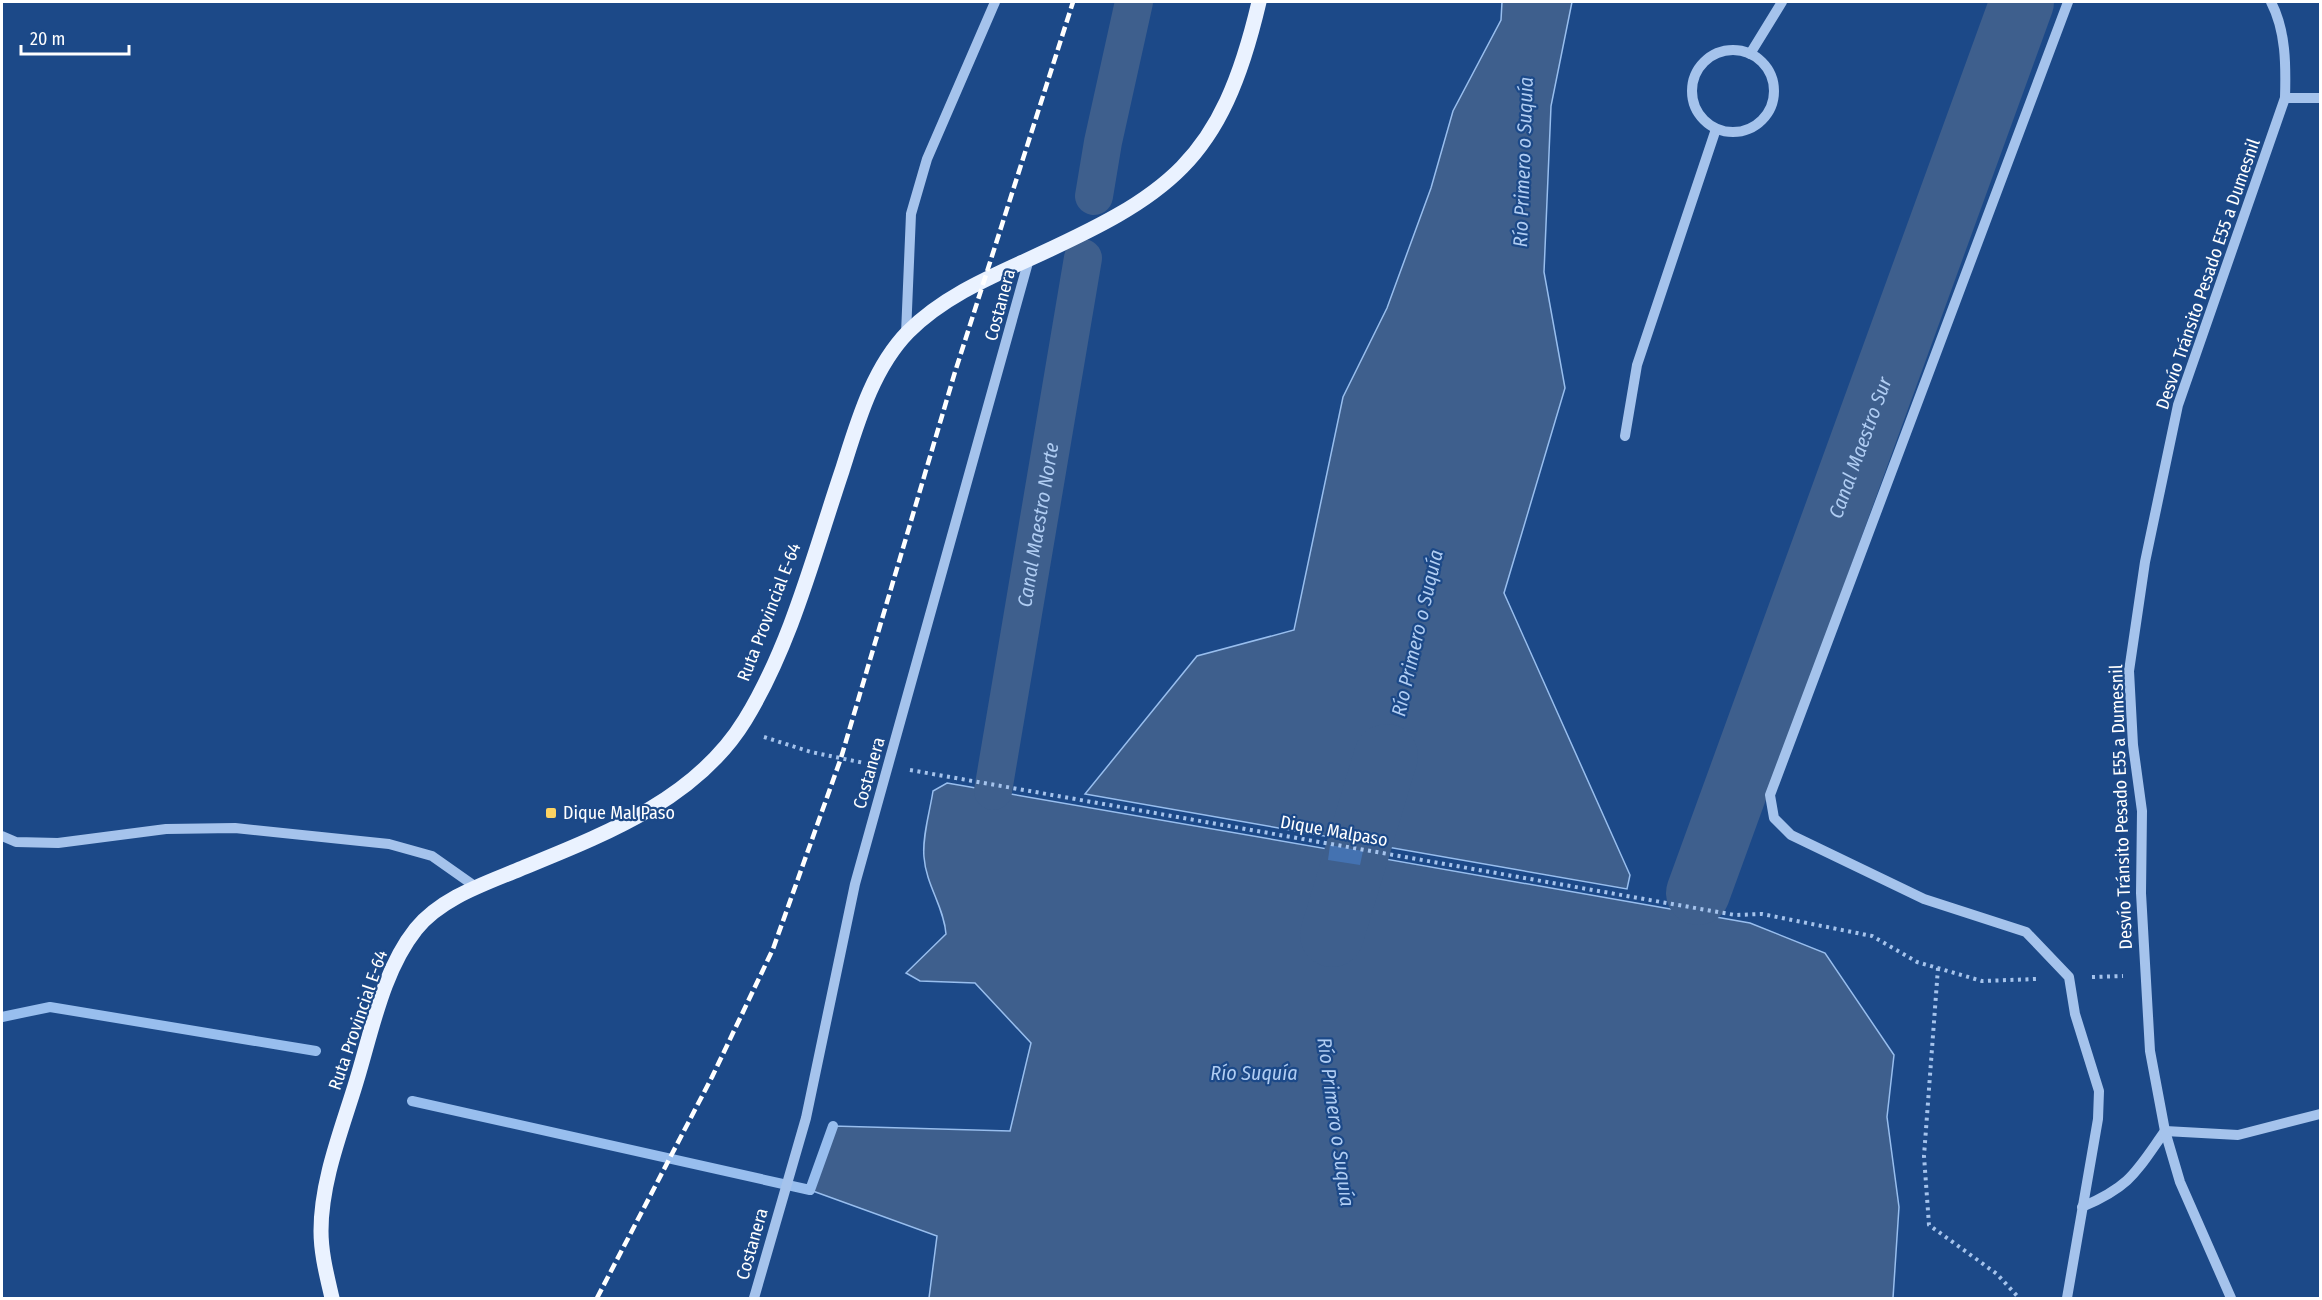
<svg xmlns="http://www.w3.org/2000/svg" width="2322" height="1300" viewBox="0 0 2322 1300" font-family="'Fira Sans Condensed',sans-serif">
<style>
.water{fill:#3e5f8d;stroke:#98beee;stroke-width:1.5}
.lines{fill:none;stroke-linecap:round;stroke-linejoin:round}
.stream{stroke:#98beee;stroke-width:10}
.canal{stroke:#3e5f8d;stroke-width:38}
.river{stroke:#3e5f8d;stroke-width:64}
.building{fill:#4472b1}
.path{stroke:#a5c3ec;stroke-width:4;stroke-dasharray:3 4.5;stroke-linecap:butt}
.minor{stroke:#a5c3ec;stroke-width:10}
.major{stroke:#eaf2ff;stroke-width:15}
.rail{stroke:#fff;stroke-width:4.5;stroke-dasharray:10 4.5;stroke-linecap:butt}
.poi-dot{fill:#fdd362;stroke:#1c4988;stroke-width:2}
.labels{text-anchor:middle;stroke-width:4.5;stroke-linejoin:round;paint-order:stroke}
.street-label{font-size:18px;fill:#fff;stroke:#1c4988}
.poi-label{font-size:18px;fill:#fff;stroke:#1c4988;text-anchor:start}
.water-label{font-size:20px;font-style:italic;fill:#b0cdf3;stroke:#1c4988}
</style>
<rect width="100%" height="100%" fill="#1c4988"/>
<g class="water">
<path d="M 1502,2 L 1572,2 L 1551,106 L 1544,272 L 1565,388 L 1504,593 L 1630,875 L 1627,889 L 1085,794 L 1197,656 L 1294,630 L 1343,397 L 1387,308 L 1431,188 L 1453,111 L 1501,20 Z"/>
<path d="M 947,783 L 1328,849 L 1327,860 L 1361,866 L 1363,855 L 1750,923 L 1825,953 L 1894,1055 L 1887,1117 L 1899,1207 L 1893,1298 L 929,1298 L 937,1236 L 810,1190 L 833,1126 L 1010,1131 L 1031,1043 L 975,983 L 920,981 L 906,973 L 946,934 C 944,907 926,885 924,857 C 922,837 930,811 933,791 Z"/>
</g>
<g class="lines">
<g class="stream">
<path d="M 2,1017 L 50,1007 L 316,1051"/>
<path d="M 412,1101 L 810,1190 L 833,1126"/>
</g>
<g class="canal">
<path d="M 1094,196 L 1103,142 L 1134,2"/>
<path id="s1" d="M 993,791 L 1083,258"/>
</g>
<g class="river">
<path id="s2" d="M 1698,893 L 2022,2"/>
<path d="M 1332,935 L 1386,756"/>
</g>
</g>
<path class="building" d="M 1330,845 L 1363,851 L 1360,865 L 1328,860 Z"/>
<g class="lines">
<g class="path">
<path d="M 764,737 L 811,752 L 864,763"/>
<path d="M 910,770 L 1735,915 L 1762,914 L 1872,936 L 1917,962 L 1982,981 L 2036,979"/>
<path d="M 1938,968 L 1924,1156 L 1929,1225 L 1997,1274 L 2019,1298"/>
<path d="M 2092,977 L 2123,976"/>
</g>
<g class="minor">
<circle cx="1733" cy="91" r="41"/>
<path d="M 1750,54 L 1782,2"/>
<path d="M 2285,98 L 2320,98"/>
<path d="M 906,334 L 911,214 L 927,159 L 995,2"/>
<path d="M 1625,436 L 1637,365 L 1716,129"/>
<path d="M 2,836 L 16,842 L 58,843 L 166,829 L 235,828 L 389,844 L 432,856 L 476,887"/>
<path d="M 2082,1207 C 2131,1186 2136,1172 2165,1131 L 2238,1135 L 2320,1114"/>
<path d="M 754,1298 L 806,1118 L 855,884 L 1029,259"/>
<path d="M 2067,1298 L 2098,1119 L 2099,1091 L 2075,1014 L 2069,977 L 2026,932 L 1924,899 L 1791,835 L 1774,818 L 1770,795 L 2068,2"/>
<path d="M 2231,1298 L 2180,1182 L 2165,1131 L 2150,1051 L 2141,893 L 2142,811 L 2133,745 L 2129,671 L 2145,562 L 2178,405 L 2285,98 C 2286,65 2286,31 2271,2"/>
</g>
<path class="major" d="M 332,1298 C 327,1276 321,1254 321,1231 C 321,1183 340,1134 354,1089 C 371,1036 381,973 416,929 C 441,898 484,884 520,869 C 603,835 696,800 745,720 C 791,645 814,554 842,471 C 857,424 872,369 908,332 C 941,299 983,280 1025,261 C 1170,195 1221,163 1259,2"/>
<path class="rail" d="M 597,1298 L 712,1077 L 773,949 L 841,758 L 955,372 L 1073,2"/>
</g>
<rect class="poi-dot" x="545" y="807" width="12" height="12" rx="3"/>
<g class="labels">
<g class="street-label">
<text transform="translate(2208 274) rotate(-71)" y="6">Desvío Tránsito Pesado E55 a Dumesnil</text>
<text transform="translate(1000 305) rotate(-75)" y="6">Costanera</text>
<text transform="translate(769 612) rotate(-69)" y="6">Ruta Provincial E-64</text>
<text transform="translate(869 773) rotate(-74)" y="6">Costanera</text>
<text transform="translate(2121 807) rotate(-92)" y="6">Desvío Tránsito Pesado E55 a Dumesnil</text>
<text transform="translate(1334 831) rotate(10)" y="6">Dique Malpaso</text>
<text transform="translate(358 1020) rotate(-71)" y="6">Ruta Provincial E-64</text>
<text transform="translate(752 1244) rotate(-74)" y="6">Costanera</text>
</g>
<g class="poi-label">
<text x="563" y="819">Dique Mal Paso</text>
</g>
<g class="water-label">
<text transform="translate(1523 162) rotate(-88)" y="7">Río Primero o Suquía</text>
<text dy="7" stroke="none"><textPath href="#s2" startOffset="474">Canal Maestro Sur</textPath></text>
<text dy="7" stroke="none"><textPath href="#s1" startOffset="270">Canal Maestro Norte</textPath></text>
<text transform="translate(1417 633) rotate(-77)" y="7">Río Primero o Suquía</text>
<text x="1254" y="1080">Río Suquía</text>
<text transform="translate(1336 1122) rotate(82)" y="7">Río Primero o Suquía</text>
</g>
</g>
<rect width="2322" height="1300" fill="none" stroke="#ffffff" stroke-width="6"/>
<path d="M21 45v9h108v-9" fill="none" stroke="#ffffff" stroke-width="3"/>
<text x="30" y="45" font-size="18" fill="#ffffff" stroke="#1c4988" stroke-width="4.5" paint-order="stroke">20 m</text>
</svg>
